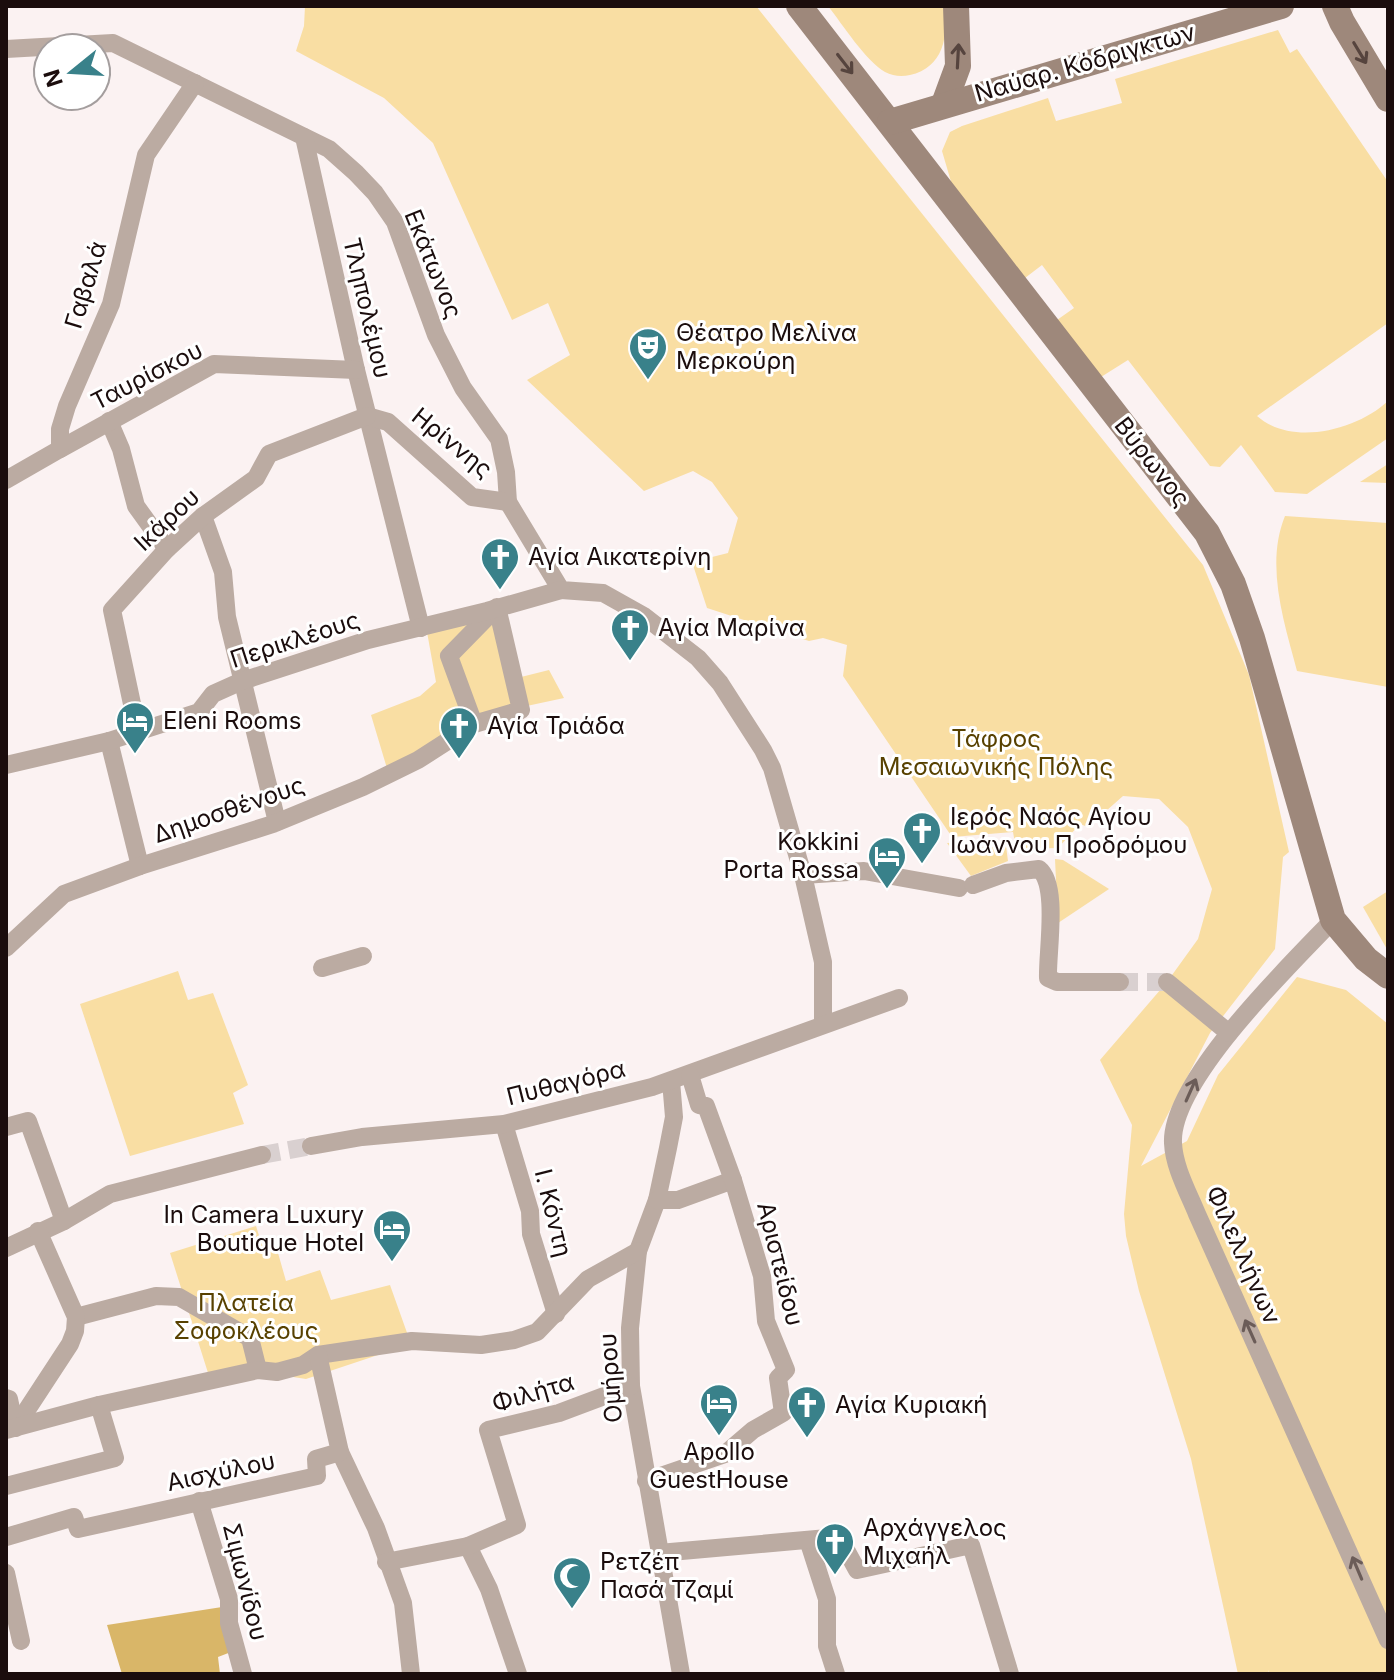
<svg xmlns="http://www.w3.org/2000/svg" width="1394" height="1680" viewBox="0 0 1394 1680" font-family="Inter,sans-serif">
<style>
.green{fill:#f9dea3}
.forest{fill:#d9b668}
.lines{fill:none;stroke-linecap:round;stroke-linejoin:round}
.street-tunnel{stroke:#d9d0d0;stroke-width:18;stroke-dasharray:18 9;stroke-linecap:butt}
.street{stroke:#bbaba2;stroke-width:18}
.secondary{stroke:#9e887b;stroke-width:26}
.oneway{stroke:#56443e}
.oneway2{stroke:#6b5c58}
.labels{text-anchor:middle;stroke-width:6;stroke-linejoin:round;paint-order:stroke}
.street-label{font-size:24px;fill:#1b0d0d;stroke:#fff}
.poi-label{font-size:24px;fill:#1b0d0d;stroke:#fff;text-anchor:start}
.park-label{font-size:24px;fill:#584100;stroke:#fff}
</style>
<rect width="100%" height="100%" fill="#fbf2f2"/>
<g class="green">
<path d="M 305,6 L 756,6 L 1203,565 L 1249,675 L 1289,852 L 1283,857 L 1275,949 L 1210,1033 L 1141,1166 L 1187,1141 L 1218,1075 L 1297,977 L 1346,990 L 1388,1024 L 1388,1674 L 1270,1674 L 1268,1670 L 1269,1674 L 1238,1674 L 1191,1459 L 1139,1291 L 1126,1236 L 1124,1214 L 1132,1125 L 1100,1060 L 1167,982 L 1198,939 L 1212,889 L 1188,827 L 1159,799 L 1123,796 L 1088,827 L 1080,824 L 1058,848 L 1016,849 L 1013,832 L 952,837 L 843,676 L 847,645 L 823,638 L 809,641 L 707,608 L 692,562 L 728,553 L 738,518 L 712,482 L 693,471 L 644,491 L 527,380 L 570,355 L 548,303 L 512,320 L 433,143 L 384,98 L 296,51 L 304,26 Z"/>
<path d="M 828,6 L 943,6 C 950,35 943,68 910,75 C 901,77 893,76 885,72 C 865,60 843,25 828,6 Z"/>
<path d="M 1278,30 L 1290,53 L 1297,49 L 1388,182 L 1388,323 L 1257,416 C 1292,447 1357,430 1388,401 L 1388,438 L 1307,494 L 1275,492 L 1241,445 L 1220,467 L 1210,466 L 1128,360 L 1101,377 L 1057,320 L 1074,308 L 1042,265 L 1025,278 L 952,185 L 942,151 L 950,132 L 962,126 L 1048,98 L 1056,121 L 1122,103 L 1115,79 Z"/>
<path d="M 1388,464 L 1388,483 L 1360,482 Z"/>
<path d="M 1285,516 L 1388,523 L 1388,687 L 1297,671 C 1284,622 1265,565 1285,516 Z"/>
<path d="M 495,616 L 513,679 L 549,670 L 564,698 L 522,707 L 389,775 L 371,715 L 420,696 L 436,682 L 427,632 Z"/>
<path d="M 975,842 L 976,848 L 1006,846 L 1008,861 L 971,876 L 947,843 Z"/>
<path d="M 1055,859 L 1063,860 L 1109,889 L 1058,923 Z"/>
<path d="M 1388,891 L 1388,951 L 1363,907 Z"/>
<path d="M 178,971 L 188,1000 L 213,993 L 248,1085 L 233,1093 L 244,1124 L 130,1156 L 80,1004 Z"/>
<path d="M 256,1226 L 262,1245 L 276,1246 L 286,1281 L 320,1270 L 331,1300 L 390,1285 L 411,1344 L 306,1379 L 241,1369 L 209,1376 L 170,1253 Z"/>
</g>
<path class="forest" d="M 222,1607 L 231,1652 L 218,1657 L 220,1674 L 122,1674 L 107,1625 Z"/>
<g class="lines">
<g class="street-tunnel">
<path d="M 1120,982 L 1167,982"/>
<path d="M 262,1155 L 311,1146"/>
</g>
<g class="street">
<path d="M 6,49 L 113,43 L 329,149 L 356,173 L 375,193 L 395,222 L 436,335 L 463,388 L 499,439 L 506,472 L 508,502 L 561,590 L 603,593 L 644,616 L 698,658 L 720,683 L 763,750 L 772,768 L 803,875 L 823,962 L 823,1024"/>
<path d="M 304,137 L 356,370 L 421,628"/>
<path d="M 367,416 L 388,422 L 472,497 L 508,502"/>
<path d="M 109,421 L 121,449 L 136,506 L 167,549"/>
<path d="M 60,449 L 214,364 L 356,370"/>
<path d="M 6,480 L 60,449 L 60,429 L 67,406 L 111,304 L 146,155 L 195,83"/>
<path d="M 203,516 L 223,572 L 227,617 L 277,822"/>
<path d="M 497,607 L 521,710 L 474,724 L 449,656 Z"/>
<path d="M 138,732 L 112,610 L 167,549 L 203,516 L 256,478 L 269,454 L 367,416"/>
<path d="M 109,741 L 140,866"/>
<path d="M 6,765 L 109,741 L 199,712 L 213,694 L 242,681 L 368,640 L 487,611 L 561,590"/>
<path d="M 803,875 L 864,871 L 959,888"/>
<path d="M 973,885 L 1006,873 L 1039,869 C 1059,885 1047,953 1048,978 L 1057,982 L 1120,982"/>
<path d="M 1333,920 C 1290,965 1170,1081 1173,1143 C 1174,1167 1188,1192 1197,1214 L 1388,1640"/>
<path d="M 6,948 L 64,894 L 140,866 L 273,824 L 363,787 L 418,760 L 474,724"/>
<path d="M 322,968 L 363,956"/>
<path d="M 1167,982 L 1229,1033"/>
<path d="M 671,1081 L 674,1117 L 668,1148 L 657,1200 L 638,1251 L 630,1328 L 631,1386 L 681,1674"/>
<path d="M 504,1124 L 530,1211 L 531,1234 L 556,1314"/>
<path d="M 6,1127 L 28,1121 L 64,1221"/>
<path d="M 311,1146 L 362,1137 L 504,1124 L 652,1087 L 899,998"/>
<path d="M 657,1200 L 678,1200 L 733,1180"/>
<path d="M 6,1248 L 64,1221 L 110,1194 L 262,1155"/>
<path d="M 76,1317 L 156,1296 L 179,1297 L 250,1338 L 258,1370"/>
<path d="M 6,1398 L 9,1399 L 15,1428"/>
<path d="M 15,1428 L 70,1344 L 75,1331 L 76,1317 L 38,1231"/>
<path d="M 6,1430 L 99,1405 L 258,1370 L 277,1372 L 303,1365 L 318,1355 L 412,1341 L 481,1345 L 514,1340 L 537,1332 L 588,1279 L 638,1251"/>
<path d="M 340,1452 L 376,1528 L 403,1603 L 411,1674"/>
<path d="M 646,1481 L 725,1454 L 753,1430 L 783,1413 L 778,1378 L 786,1370 L 766,1321 L 762,1276 L 733,1180 L 706,1106 L 699,1105 L 690,1075"/>
<path d="M 6,1486 L 115,1458 L 99,1405"/>
<path d="M 199,1501 L 229,1599 L 229,1623 L 243,1674"/>
<path d="M 6,1537 L 74,1517 L 78,1529 L 317,1476 L 316,1459 L 340,1452 L 318,1355"/>
<path d="M 808,1540 L 827,1599 L 827,1646 L 836,1674"/>
<path d="M 468,1546 L 489,1589 L 518,1674"/>
<path d="M 659,1553 L 839,1537 L 857,1570 L 971,1545 L 1010,1674"/>
<path d="M 386,1562 L 468,1546 L 517,1525 L 488,1430 L 559,1413 L 631,1386"/>
<path d="M 6,1573 L 21,1641"/>
</g>
<g class="secondary">
<path d="M 799,6 L 1207,533 L 1233,584 L 1252,638 L 1333,920 L 1366,959 L 1388,976"/>
<path d="M 1335,6 L 1342,22 L 1388,99"/>
<path d="M 944,104 L 958,66 L 956,6"/>
<path d="M 890,122 L 1281,6"/>
</g>
</g>
<defs><path id="oneway-shaft" d="M-6 0H5M1.5-3L5.5 0L1.5 3" fill="none" stroke-width="1.6" stroke-linecap="round" stroke-linejoin="round" transform="scale(2)"/></defs>
<g class="oneway">
<use href="#oneway-shaft" transform="translate(1360 53) rotate(59)"/>
<use href="#oneway-shaft" transform="translate(958 56) rotate(-87)"/>
<use href="#oneway-shaft" transform="translate(845 64) rotate(52)"/>
</g>
<g class="oneway2">
<use href="#oneway-shaft" transform="translate(1191 1090) rotate(-66)"/>
<use href="#oneway-shaft" transform="translate(1250 1331) rotate(-114)"/>
<use href="#oneway-shaft" transform="translate(1357 1568) rotate(-113)"/>
</g>
<defs>
<symbol id="theatre-pin" viewBox="-11 -11 22 30"><path d="M0 17L-7.5 6A9.5 9.5 0 1 1 7.5 6Z" fill="#39818a" stroke="#fff"/><path d="M-5-5.5Q0-4 5-5.5V0Q5 5 0 6Q-5 5-5 0ZM-3.3-2.5H-1v1.5H-3.3ZM1-2.5H3.3v1.5H1ZM-2.8 1Q0 5.5 2.8 1Z" fill="#fff"/></symbol>
<symbol id="church-pin" viewBox="-11 -11 22 30"><path d="M0 17L-7.5 6A9.5 9.5 0 1 1 7.5 6Z" fill="#39818a" stroke="#fff"/><path d="M-1.2-6h2.4v3.5h3.3v2.4h-3.3V6h-2.4V-.1h-3.3v-2.4h3.3Z" fill="#fff"/></symbol>
<symbol id="hotel-pin" viewBox="-11 -11 22 30"><path d="M0 17L-7.5 6A9.5 9.5 0 1 1 7.5 6Z" fill="#39818a" stroke="#fff"/><path d="M-6-4.5h1.5V1H6V5H4.5V3h-9V5H-6ZM-4 0a1.8 1.8 0 1 1 3.6 0ZM.5 0V-2.5h3Q6-2.5 6 0Z" fill="#fff"/></symbol>
<symbol id="mosque-pin" viewBox="-11 -11 22 30"><path d="M0 17L-7.5 6A9.5 9.5 0 1 1 7.5 6Z" fill="#39818a" stroke="#fff"/><path d="M3.5-4.9A6 6 0 1 0 3.5 4.9A5 5 0 1 1 3.5-4.9Z" fill="#fff"/></symbol>
</defs>
<g fill-rule="evenodd">
<use href="#theatre-pin" x="626" y="325" width="44" height="60"/>
<use href="#church-pin" x="478" y="535" width="44" height="60"/>
<use href="#church-pin" x="608" y="606" width="44" height="60"/>
<use href="#hotel-pin" x="113" y="699" width="44" height="60"/>
<use href="#church-pin" x="437" y="704" width="44" height="60"/>
<use href="#church-pin" x="900" y="809" width="44" height="60"/>
<use href="#hotel-pin" x="865" y="834" width="44" height="60"/>
<use href="#hotel-pin" x="370" y="1207" width="44" height="60"/>
<use href="#hotel-pin" x="697" y="1381" width="44" height="60"/>
<use href="#church-pin" x="785" y="1383" width="44" height="60"/>
<use href="#church-pin" x="813" y="1520" width="44" height="60"/>
<use href="#mosque-pin" x="550" y="1554" width="44" height="60"/>
</g>
<g class="labels">
<g class="street-label">
<text transform="translate(1085 63) rotate(-16)" y="8">Ναύαρ. Κόδριγκτων</text>
<text transform="translate(433 264) rotate(68)" y="8">Εκάτωνος</text>
<text transform="translate(86 285) rotate(-73)" y="8">Γαβαλά</text>
<text transform="translate(367 308) rotate(77)" y="8">Τληπολέμου</text>
<text transform="translate(147 376) rotate(-27)" y="8">Ταυρίσκου</text>
<text transform="translate(452 443) rotate(39)" y="8">Ηρίννης</text>
<text transform="translate(1152 462) rotate(52)" y="8">Βύρωνος</text>
<text transform="translate(167 520) rotate(-43)" y="8">Ικάρου</text>
<text transform="translate(295 640) rotate(-18)" y="8">Περικλέους</text>
<text transform="translate(229 810) rotate(-19)" y="8">Δημοσθένους</text>
<text transform="translate(566 1083) rotate(-14)" y="8">Πυθαγόρα</text>
<text transform="translate(553 1213) rotate(76)" y="8">Ι. Κόντη</text>
<text transform="translate(1243 1255) rotate(66)" y="8">Φιλελλήνων</text>
<text transform="translate(780 1264) rotate(76)" y="8">Αριστείδου</text>
<text transform="translate(611 1378) rotate(-94)" y="8">Ομήρου</text>
<text transform="translate(533 1393) rotate(-16)" y="8">Φιλήτα</text>
<text transform="translate(221 1472) rotate(-12)" y="8">Αισχύλου</text>
<text transform="translate(245 1582) rotate(76)" y="8">Σιμωνίδου</text>
</g>
<g class="poi-label">
<text x="676" y="341">Θέατρο Μελίνα<tspan x="676" dy="28">Μερκούρη</tspan></text>
<text x="528" y="565">Αγία Αικατερίνη</text>
<text x="658" y="636">Αγία Μαρίνα</text>
<text x="163" y="729">Eleni Rooms</text>
<text x="487" y="734">Αγία Τριάδα</text>
<text x="950" y="825">Ιερός Ναός Αγίου<tspan x="950" dy="28">Ιωάννου Προδρόμου</tspan></text>
<text x="859" y="850" text-anchor="end">Kokkini<tspan x="859" dy="28">Porta Rossa</tspan></text>
<text x="364" y="1223" text-anchor="end">In Camera Luxury<tspan x="364" dy="28">Boutique Hotel</tspan></text>
<text x="835" y="1413">Αγία Κυριακή</text>
<text x="719" y="1460" text-anchor="middle">Apollo<tspan x="719" dy="28">GuestHouse</tspan></text>
<text x="863" y="1536">Αρχάγγελος<tspan x="863" dy="28">Μιχαήλ</tspan></text>
<text x="600" y="1570">Ρετζέπ<tspan x="600" dy="28">Πασά Τζαμί</tspan></text>
</g>
<g class="park-label">
<text x="996" y="747">Τάφρος<tspan x="996" dy="28">Μεσαιωνικής Πόλης</tspan></text>
<text x="246" y="1311">Πλατεία<tspan x="246" dy="28">Σοφοκλέους</tspan></text>
</g>
</g>
<rect width="1394" height="1680" fill="none" stroke="#1b0d0d" stroke-width="16"/>
<g transform="translate(72 72) rotate(252)"><circle r="38" fill="#ffffff" stroke="#a49e9e" stroke-width="2"/>
<path d="M0-6L14 30L0 20L-14 30Z" fill="#39818a"/>
<text y="-12" font-size="22" font-weight="bold" text-anchor="middle" fill="#1b0d0d">N</text>
</g>
</svg>
